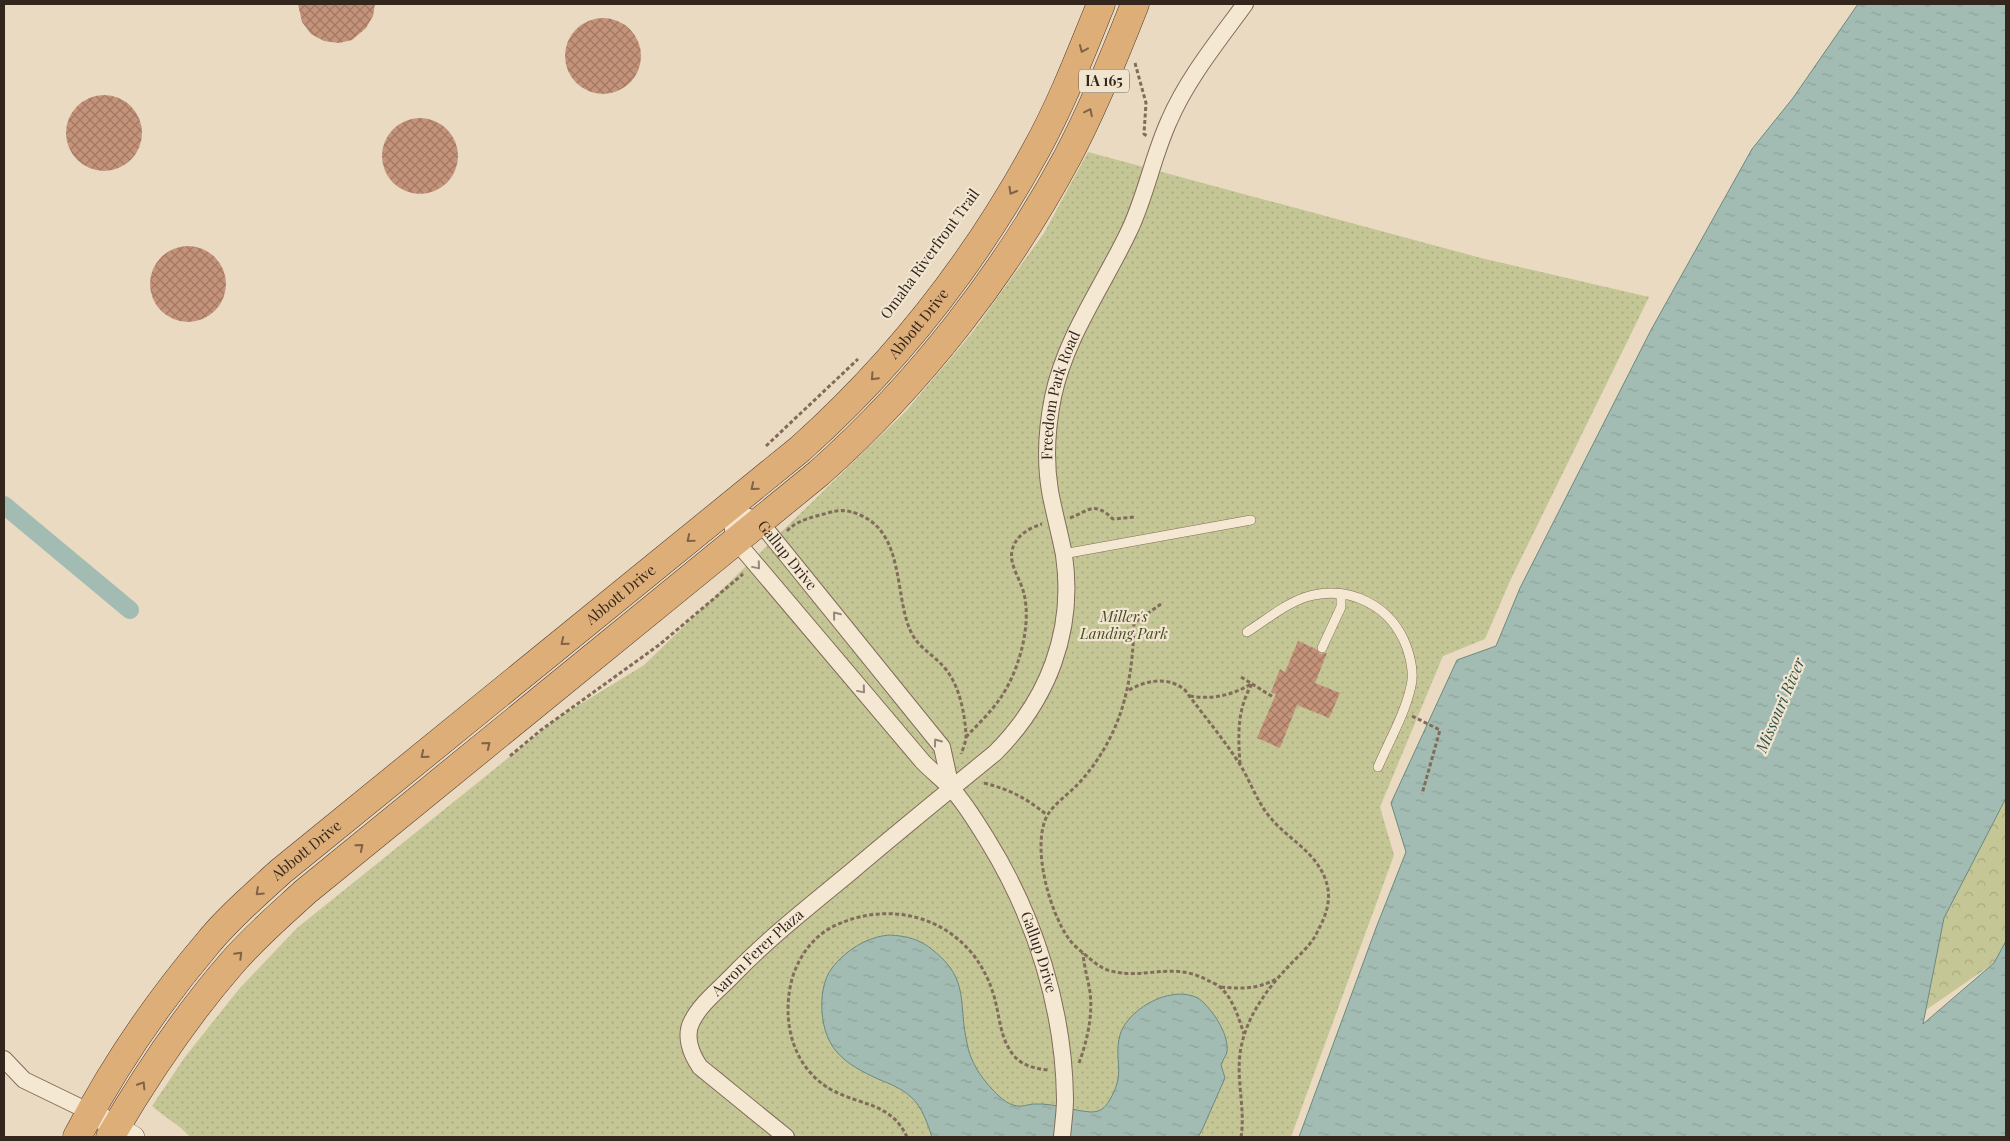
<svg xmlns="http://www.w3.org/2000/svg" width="2010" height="1141" viewBox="0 0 2010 1141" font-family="'Playfair Display',serif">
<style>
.green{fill:url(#green-dots)}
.forest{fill:url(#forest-crowns)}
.water{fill:url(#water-ripples);stroke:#6b897f}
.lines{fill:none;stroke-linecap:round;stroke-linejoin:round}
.canal{stroke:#a3bcb3;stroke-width:18}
.building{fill:url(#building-cross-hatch)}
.service-casing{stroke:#816c5a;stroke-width:10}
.minor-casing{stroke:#816c5a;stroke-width:18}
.tertiary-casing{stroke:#816c5a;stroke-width:22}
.trunk-casing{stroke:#4f3b2e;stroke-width:29}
.path{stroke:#816c5a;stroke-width:3;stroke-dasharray:4 2.5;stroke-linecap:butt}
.service{stroke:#f5e8d3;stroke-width:9}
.minor{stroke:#f5e8d3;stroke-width:16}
.tertiary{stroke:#f5e8d3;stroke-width:21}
.trunk{stroke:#deae79;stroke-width:28}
.oneway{stroke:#7f6346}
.oneway2{stroke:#948778}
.labels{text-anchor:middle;stroke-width:4.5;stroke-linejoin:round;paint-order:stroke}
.shield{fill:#f2e5d0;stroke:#6c5f53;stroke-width:1}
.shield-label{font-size:14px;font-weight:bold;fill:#32261d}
.street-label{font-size:15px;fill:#32261d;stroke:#f2e5d0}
.park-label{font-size:15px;font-style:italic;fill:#464d25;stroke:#f2e5d0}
.water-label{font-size:16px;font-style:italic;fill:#2d514c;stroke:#f2e5d0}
</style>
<defs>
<pattern id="green-dots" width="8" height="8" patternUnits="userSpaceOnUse" patternTransform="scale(1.25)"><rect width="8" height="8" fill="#c5c696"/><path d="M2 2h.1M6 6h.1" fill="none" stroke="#aaaa81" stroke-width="1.8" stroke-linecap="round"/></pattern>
<pattern id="forest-crowns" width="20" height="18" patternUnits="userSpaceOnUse" patternTransform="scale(1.25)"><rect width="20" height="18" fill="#c5c696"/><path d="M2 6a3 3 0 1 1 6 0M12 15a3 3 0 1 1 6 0" fill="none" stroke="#aaaa81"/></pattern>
<pattern id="water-ripples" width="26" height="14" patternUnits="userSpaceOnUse" patternTransform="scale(1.25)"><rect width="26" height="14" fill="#a3bcb3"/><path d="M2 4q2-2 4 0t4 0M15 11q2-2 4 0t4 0" fill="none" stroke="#8da19a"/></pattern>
<pattern id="building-cross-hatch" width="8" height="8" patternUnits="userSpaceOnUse" patternTransform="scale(1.25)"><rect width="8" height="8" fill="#c5937a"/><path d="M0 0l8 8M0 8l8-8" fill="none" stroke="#a17863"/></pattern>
</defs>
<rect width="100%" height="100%" fill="#e9dac1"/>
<path class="green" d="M 1088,152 L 1481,258 L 1649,297 L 1510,581 L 1485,639 L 1443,656 L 1380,807 L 1394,855 L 1291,1137 L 190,1137 C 180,1125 164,1117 152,1106 L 185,1057 L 239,989 L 297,928 L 558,718 L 644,665 L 906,411 L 972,333 L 1044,233 Z"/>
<path class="forest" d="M 2006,798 L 2006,941 L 1994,963 L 1926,1010 L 1944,918 Z"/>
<g class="water">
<path d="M 1858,4 L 2006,4 L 2006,798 L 1944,918 L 1923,1024 L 1994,963 L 2006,941 L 2006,1137 L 1299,1137 L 1376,928 L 1406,852 L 1391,803 L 1457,660 L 1496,646 L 1520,588 L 1651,330 L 1752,149 L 1793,98 Z"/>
<path d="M 889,935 C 907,936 920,939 934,951 C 970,980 958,1004 967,1043 C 970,1061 980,1076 992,1089 C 998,1095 1004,1102 1013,1105 C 1021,1108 1028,1104 1035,1104 C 1054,1103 1073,1111 1091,1112 C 1100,1112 1105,1108 1109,1101 C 1127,1072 1113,1061 1120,1035 C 1125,1016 1151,998 1171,995 C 1181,993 1195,994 1203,1002 C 1214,1013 1229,1034 1227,1052 C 1226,1056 1222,1061 1221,1065 L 1225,1078 L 1202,1130 L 1198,1137 L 932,1137 C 927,1123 923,1108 911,1097 C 901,1088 890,1084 878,1079 C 845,1064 825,1050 822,1012 C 821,997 823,980 832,968 C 846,950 867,937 889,935 Z"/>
</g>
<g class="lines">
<path class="canal" d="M 4,505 L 130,610"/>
</g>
<g class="building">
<path d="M 298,4 L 375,4 L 373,16 L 366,28 L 352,40 L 339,43 L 324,41 L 311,34 L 302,22 Z"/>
<circle cx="603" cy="56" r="38"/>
<circle cx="104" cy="133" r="38"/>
<circle cx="420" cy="156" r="38"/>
<circle cx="188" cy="284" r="38"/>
<path d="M 1298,641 L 1316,649 L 1320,654 L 1327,653 L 1315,683 L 1340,693 L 1329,718 L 1297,705 L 1280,748 L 1257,738 L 1276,694 L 1271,692 L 1280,669 L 1285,672 Z"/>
</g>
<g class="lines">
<defs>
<g id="service">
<path d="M 1063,554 L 1251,520"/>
<path d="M 1247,632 C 1266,620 1285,604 1306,597 C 1350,584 1392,606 1407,648 C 1411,660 1414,674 1411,686 C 1405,714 1389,741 1378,767"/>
<path d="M 1322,648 L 1341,607 L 1341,594"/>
</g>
<g id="minor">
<path id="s1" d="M 728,508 L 736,541 L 923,762 C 932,771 942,779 951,788 C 965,803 977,823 988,841 C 1035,917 1064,1009 1065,1099 C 1065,1112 1063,1125 1062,1137"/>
<path id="s2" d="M 728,508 L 760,522 L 942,747 L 951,788"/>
<path d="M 4,1059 L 24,1080 L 90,1112"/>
<path id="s3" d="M 786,1137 L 700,1067 C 691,1054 684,1036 692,1021 C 701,1003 721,988 735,973 C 771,936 812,904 852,871 C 899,831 947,792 995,753 C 1048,700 1075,631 1064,555 C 1060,534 1054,513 1050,491 C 1045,461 1047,427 1053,397 C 1066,335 1104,285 1130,229 C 1146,195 1153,156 1169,121 C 1187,79 1218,41 1245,4"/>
</g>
<path id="tertiary" d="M 90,1112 L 134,1137"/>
<g id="trunk">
<path id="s4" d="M 77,1137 C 112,1069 157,1003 207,944 C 228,918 255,895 280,872 L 800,449 C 895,364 975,262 1036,150 C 1062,103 1081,53 1101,4"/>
<path d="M 110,1137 C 145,1077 185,1017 231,964 C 253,938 280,915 305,892 L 819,473 C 919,384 1005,274 1068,156 C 1094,107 1115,55 1135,4"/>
</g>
</defs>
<use href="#service" class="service-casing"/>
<use href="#minor" class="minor-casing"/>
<use href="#tertiary" class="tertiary-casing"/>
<use href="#trunk" class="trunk-casing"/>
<g class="path">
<path d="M 1135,63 L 1146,103 L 1144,134 L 1147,136"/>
<path d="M 766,446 L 858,359"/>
<path d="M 1070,518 C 1090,510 1094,501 1113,519 L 1135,517"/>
<path d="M 787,531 C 797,520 813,517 828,513 C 839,509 849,510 860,515 C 905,534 894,596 911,632 C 918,647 932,654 942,665 C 959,682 965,713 966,736 C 966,742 963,749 961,754"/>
<path d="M 1161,604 L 1134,623 C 1133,665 1128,703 1109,740 C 1100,757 1089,773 1076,786 C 1066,796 1053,805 1047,816 C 1031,847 1050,913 1069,939 C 1074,946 1082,952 1088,957 C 1095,963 1102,969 1111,971 C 1145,980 1172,961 1207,980 C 1211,982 1217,984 1220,987 C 1233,998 1239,1019 1244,1034"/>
<path d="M 1241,677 L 1273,697"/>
<path d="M 1129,690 C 1147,680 1168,676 1185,690 C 1203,715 1223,738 1239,763 C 1250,780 1256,800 1269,816 C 1287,839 1316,851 1326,881 C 1333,902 1324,920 1314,938 C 1307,949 1295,959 1286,969 C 1267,989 1248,1016 1242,1043 C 1234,1075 1246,1106 1241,1137"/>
<path d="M 1190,696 C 1212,700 1233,695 1251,684"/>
<path d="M 1412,716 L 1440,730 L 1422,794"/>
<path d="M 966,737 C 977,725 990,713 999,700 C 1018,674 1032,626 1024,594 C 1021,580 1009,565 1012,551 C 1015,536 1029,528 1042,524"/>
<path d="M 510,756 L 541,730 L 659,645 L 743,574"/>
<path d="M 1240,764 C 1238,735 1237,709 1252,684"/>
<path d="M 984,783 C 1011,790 1026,798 1047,815"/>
<path d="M 1221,987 C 1240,989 1259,989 1276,979"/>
<path d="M 1079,1063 C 1087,1041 1093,1016 1090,992 C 1088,979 1084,967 1083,953"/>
<path d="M 907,1137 C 891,1102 860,1106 830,1089 C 793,1067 782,1023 791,983 C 796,961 811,938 832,927 C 896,895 971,922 993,993 C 1000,1014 999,1039 1015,1057 C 1023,1066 1037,1069 1049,1070"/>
</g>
<use href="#service" class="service"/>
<use href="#minor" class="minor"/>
<use href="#tertiary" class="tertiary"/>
<use href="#trunk" class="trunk"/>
</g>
<defs><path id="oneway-chevron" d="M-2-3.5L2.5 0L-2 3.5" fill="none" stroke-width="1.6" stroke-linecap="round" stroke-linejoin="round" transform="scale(1.25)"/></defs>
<g class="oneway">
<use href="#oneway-chevron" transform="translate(1083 49) rotate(113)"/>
<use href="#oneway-chevron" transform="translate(1089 112) rotate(-64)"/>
<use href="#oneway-chevron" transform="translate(1012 191) rotate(120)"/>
<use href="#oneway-chevron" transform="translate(874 377) rotate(133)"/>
<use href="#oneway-chevron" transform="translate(754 487) rotate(141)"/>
<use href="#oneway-chevron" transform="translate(690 539) rotate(141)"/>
<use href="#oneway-chevron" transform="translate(564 642) rotate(141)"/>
<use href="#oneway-chevron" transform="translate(487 745) rotate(-39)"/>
<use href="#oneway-chevron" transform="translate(424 755) rotate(141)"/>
<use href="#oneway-chevron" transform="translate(360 847) rotate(-39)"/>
<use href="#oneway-chevron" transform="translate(259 892) rotate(137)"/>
<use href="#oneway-chevron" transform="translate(239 955) rotate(-45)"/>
<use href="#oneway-chevron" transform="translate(142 1085) rotate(-58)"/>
</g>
<g class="oneway2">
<use href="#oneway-chevron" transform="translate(757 566) rotate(50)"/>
<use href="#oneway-chevron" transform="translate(836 615) rotate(-129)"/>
<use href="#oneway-chevron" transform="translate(862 690) rotate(50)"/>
<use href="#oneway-chevron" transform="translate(937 742) rotate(-126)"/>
</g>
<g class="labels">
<rect class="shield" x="1079" y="69.5" width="50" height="23" rx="4"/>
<g class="shield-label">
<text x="1104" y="86">IA 165</text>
</g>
<g class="street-label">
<text transform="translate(930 254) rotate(-54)" y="5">Omaha Riverfront Trail</text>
<text dy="5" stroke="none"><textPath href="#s4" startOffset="1179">Abbott Drive</textPath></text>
<text dy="5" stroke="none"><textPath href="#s3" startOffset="946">Freedom Park Road</textPath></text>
<text dy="5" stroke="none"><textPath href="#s2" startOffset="78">Gallup Drive</textPath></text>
<text dy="5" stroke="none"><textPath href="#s4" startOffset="775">Abbott Drive</textPath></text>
<text dy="5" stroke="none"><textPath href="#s4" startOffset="370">Abbott Drive</textPath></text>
<text dy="5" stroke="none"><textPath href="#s1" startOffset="549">Gallup Drive</textPath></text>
<text dy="5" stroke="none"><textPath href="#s3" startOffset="255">Aaron Ferer Plaza</textPath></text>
</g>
<g class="park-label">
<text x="1124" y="622">Miller's<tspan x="1124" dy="17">Landing Park</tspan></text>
</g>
<g class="water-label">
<text transform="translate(1780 705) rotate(-67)" y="6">Missouri River</text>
</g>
</g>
<rect width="2010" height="1141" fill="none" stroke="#32261d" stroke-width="10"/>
</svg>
